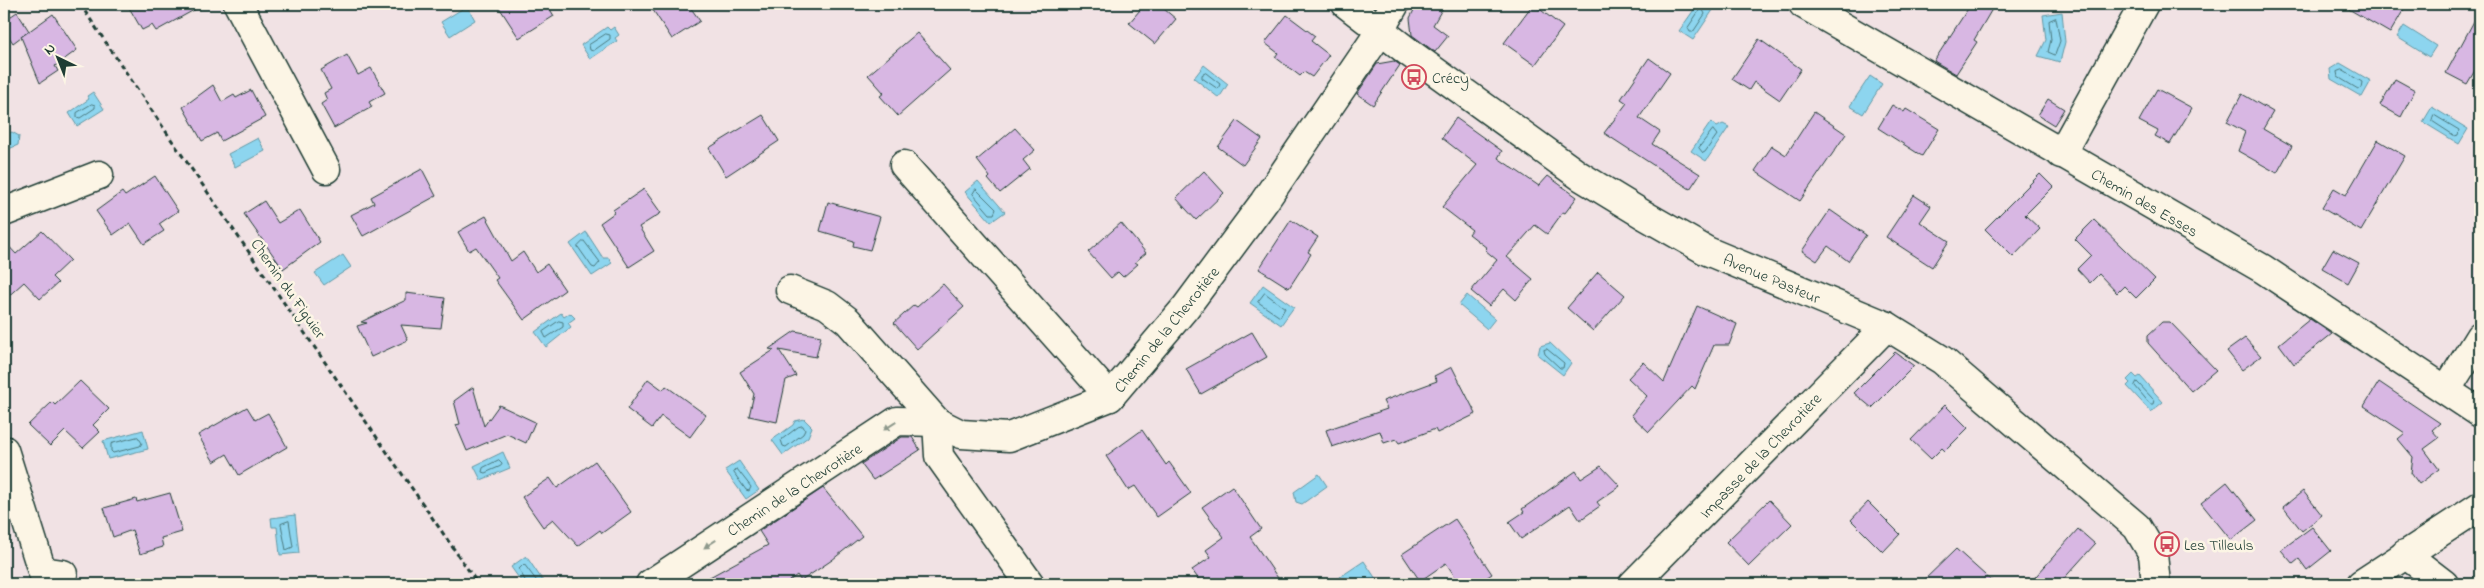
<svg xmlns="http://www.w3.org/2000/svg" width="2484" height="588" viewBox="0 0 2484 588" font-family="'Indie Flower',sans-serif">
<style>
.water{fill:#8dd5ef;stroke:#6198a4}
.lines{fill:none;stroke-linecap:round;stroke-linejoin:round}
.shore{stroke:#4b7a7f;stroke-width:1}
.building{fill:#d8b7e3;stroke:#1f3d34}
.minor-casing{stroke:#1f3d34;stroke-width:31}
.major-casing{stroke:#1f3d34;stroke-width:31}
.path{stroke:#1f3d34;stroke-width:3;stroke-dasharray:5 4;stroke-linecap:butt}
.minor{stroke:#fcf5e5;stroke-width:28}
.major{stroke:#fcf5e5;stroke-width:28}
.oneway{fill:#8e998c}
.labels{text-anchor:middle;stroke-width:5;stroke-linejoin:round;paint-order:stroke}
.poi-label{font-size:16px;fill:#1f3d34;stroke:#fcf5e5;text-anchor:start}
.street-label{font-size:16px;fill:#1f3d34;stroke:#fcf5e5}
</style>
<rect width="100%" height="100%" fill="#f1e2e4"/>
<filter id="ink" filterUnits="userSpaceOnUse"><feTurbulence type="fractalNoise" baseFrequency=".02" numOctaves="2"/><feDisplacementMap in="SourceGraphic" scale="10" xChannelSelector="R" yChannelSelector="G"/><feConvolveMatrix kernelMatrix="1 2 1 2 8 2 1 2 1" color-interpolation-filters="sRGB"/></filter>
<g filter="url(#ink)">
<g class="water">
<path d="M 1698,4 L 1703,4 L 1713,10 L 1693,40 L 1679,31 Z"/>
<path d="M 467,6 L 475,20 L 450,36 L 441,22 Z"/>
<path d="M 2062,12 L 2065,42 L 2060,62 L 2038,56 L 2046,40 L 2043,15 Z"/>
<path d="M 2404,26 L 2436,46 L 2429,57 L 2397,37 Z"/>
<path d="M 607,27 L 610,30 L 614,27 L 619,35 L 615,38 L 617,41 L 590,59 L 581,45 Z"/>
<path d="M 2340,63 L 2371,81 L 2362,97 L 2331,79 L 2330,69 Z"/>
<path d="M 1204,65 L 1228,84 L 1219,98 L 1194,78 Z"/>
<path d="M 1870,76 L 1882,84 L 1863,114 L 1850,106 Z"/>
<path d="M 93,92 L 104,109 L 77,126 L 69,113 L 89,99 L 87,96 Z"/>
<path d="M 2432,107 L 2468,129 L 2459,144 L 2423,122 Z"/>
<path d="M 1711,122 L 1717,127 L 1723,124 L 1729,127 L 1706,161 L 1691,151 Z"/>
<path d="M 12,132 L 19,136 L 18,145 L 4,151 L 4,135 Z"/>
<path d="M 258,138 L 265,151 L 235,167 L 228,154 Z"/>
<path d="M 978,181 L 1005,212 L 991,222 L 965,192 Z"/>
<path d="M 586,232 L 603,258 L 609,258 L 612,263 L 592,276 L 570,244 Z"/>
<path d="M 343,255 L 351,267 L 324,285 L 315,273 Z"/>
<path d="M 1263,285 L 1294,307 L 1281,325 L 1250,303 Z"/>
<path d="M 1467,295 L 1495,319 L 1487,329 L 1459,305 Z"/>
<path d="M 561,313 L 564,317 L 570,313 L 575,318 L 568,323 L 571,327 L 546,347 L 535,332 Z"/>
<path d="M 1550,343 L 1571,363 L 1563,375 L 1538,355 L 1540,346 Z"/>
<path d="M 2133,374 L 2137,378 L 2140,376 L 2163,402 L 2151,412 L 2127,386 L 2130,383 L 2127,380 Z"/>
<path d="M 804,419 L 812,427 L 808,437 L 783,455 L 772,440 L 793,425 L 795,421 Z"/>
<path d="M 143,430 L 148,449 L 108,459 L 103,441 Z"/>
<path d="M 503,452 L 510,468 L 481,480 L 474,466 Z"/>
<path d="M 739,461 L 759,490 L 746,499 L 725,470 Z"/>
<path d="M 1319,474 L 1327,486 L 1302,504 L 1296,502 L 1294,492 Z"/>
<path d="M 295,515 L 299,553 L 280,555 L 277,527 L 272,527 L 271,518 Z"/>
<path d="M 526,556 L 545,584 L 523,584 L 511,567 Z"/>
<path d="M 1364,561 L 1378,582 L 1374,584 L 1341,584 L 1337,579 Z"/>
</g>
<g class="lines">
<g class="shore">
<path d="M 1700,10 L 1703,10 L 1705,14 L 1693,32 L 1690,32 L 1688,28 Z"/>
<path d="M 2056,18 L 2060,41 L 2055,55 L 2048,52 L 2051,40 L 2049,21 Z"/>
<path d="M 606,34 L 610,35 L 610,39 L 593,51 L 590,50 L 589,45 Z"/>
<path d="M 2342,70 L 2362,82 L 2361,88 L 2358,89 L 2338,77 L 2337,72 Z"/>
<path d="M 1206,73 L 1220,84 L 1218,89 L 1202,78 L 1202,75 Z"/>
<path d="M 92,104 L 95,105 L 95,108 L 80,118 L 77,117 L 77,113 Z"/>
<path d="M 2434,115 L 2459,130 L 2458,135 L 2455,136 L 2432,121 Z"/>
<path d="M 1713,130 L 1717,135 L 1705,152 L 1703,153 L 1699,148 Z"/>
<path d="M 976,189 L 996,209 L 994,214 L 990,214 L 973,194 Z"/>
<path d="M 584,241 L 600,262 L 595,268 L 592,267 L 578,247 Z"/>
<path d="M 1265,293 L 1285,308 L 1280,317 L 1258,302 Z"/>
<path d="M 559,321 L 563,322 L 563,327 L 546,338 L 543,332 Z"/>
<path d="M 1547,349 L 1564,363 L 1563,368 L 1560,368 L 1545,354 L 1544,350 Z"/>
<path d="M 2137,382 L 2154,400 L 2153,404 L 2150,404 L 2135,386 Z"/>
<path d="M 803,426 L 805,430 L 803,434 L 786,447 L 783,446 L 781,440 L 798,427 Z"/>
<path d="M 138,437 L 142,443 L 140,446 L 113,453 L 111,451 L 111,444 Z"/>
<path d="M 499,460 L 502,463 L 501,466 L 485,473 L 482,472 L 483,468 Z"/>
<path d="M 737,469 L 751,487 L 749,491 L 746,490 L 734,473 Z"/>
<path d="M 289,521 L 293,547 L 286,550 L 281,524 Z"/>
<path d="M 527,584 L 519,569 L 524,564 L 539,584"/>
</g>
</g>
<g class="building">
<path d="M 127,4 L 205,4 L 156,31 L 152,25 L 142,30 Z"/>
<path d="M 497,4 L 547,4 L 554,16 L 519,38 Z"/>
<path d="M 649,4 L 688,4 L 700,21 L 672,39 Z"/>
<path d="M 1145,4 L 1158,4 L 1176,19 L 1155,44 L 1129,23 Z"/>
<path d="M 1417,4 L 1445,4 L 1433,25 L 1448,36 L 1435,52 L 1412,35 L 1410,18 Z"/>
<path d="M 1533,4 L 1563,27 L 1535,65 L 1504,43 Z"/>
<path d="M 1971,4 L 1995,4 L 1974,40 L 1977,42 L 1956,74 L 1934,61 Z"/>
<path d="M 2340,4 L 2407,4 L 2390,33 Z"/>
<path d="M 2480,10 L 2480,62 L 2467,84 L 2446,73 Z"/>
<path d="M 17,12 L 29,31 L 13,43 L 4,29 L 4,21 Z"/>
<path d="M 53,14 L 77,50 L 55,66 L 58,71 L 40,83 L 21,37 Z"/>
<path d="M 1287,15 L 1315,36 L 1311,41 L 1329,55 L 1312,77 L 1304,72 L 1300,76 L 1275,57 L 1278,53 L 1265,43 Z"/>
<path d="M 917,33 L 950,70 L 898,116 L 880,96 L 884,93 L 868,75 Z"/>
<path d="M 1759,39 L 1801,69 L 1780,100 L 1754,82 L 1749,90 L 1732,79 Z"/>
<path d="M 347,55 L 358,75 L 371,68 L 385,93 L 369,102 L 372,107 L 334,128 L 321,104 L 327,100 L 324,93 L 331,89 L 321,70 Z"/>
<path d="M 1649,58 L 1670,73 L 1639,118 L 1660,132 L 1652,144 L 1700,174 L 1690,189 L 1604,133 L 1627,103 L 1621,99 Z"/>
<path d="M 1394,61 L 1400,65 L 1373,105 L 1357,94 L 1377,64 Z"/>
<path d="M 2395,79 L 2415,90 L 2401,117 L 2380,105 Z"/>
<path d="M 213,85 L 222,102 L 234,95 L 236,98 L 251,90 L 265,117 L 221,141 L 217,133 L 202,141 L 183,107 Z"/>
<path d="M 2157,89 L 2192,108 L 2170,144 L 2155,136 L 2158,131 L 2139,121 Z"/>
<path d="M 2242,94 L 2273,112 L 2263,129 L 2292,146 L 2277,173 L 2238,151 L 2245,132 L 2227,122 Z"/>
<path d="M 2048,99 L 2064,109 L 2054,125 L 2038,115 Z"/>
<path d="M 1892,105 L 1904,112 L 1906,109 L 1939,129 L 1922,156 L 1878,128 Z"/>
<path d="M 1814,112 L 1846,134 L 1800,201 L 1755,171 L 1772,146 L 1786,155 Z"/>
<path d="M 763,115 L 779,141 L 726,176 L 709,148 Z"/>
<path d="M 1456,118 L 1502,151 L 1498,158 L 1539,186 L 1548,176 L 1577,197 L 1565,213 L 1563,212 L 1547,234 L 1535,225 L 1507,257 L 1533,279 L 1516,300 L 1504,289 L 1489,306 L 1471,291 L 1497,260 L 1485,250 L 1487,248 L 1469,234 L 1472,230 L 1442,207 L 1477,165 L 1442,138 Z"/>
<path d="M 1237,121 L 1262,139 L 1243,165 L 1218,147 Z"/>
<path d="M 1015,128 L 1035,150 L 1023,160 L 1030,169 L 1000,193 L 988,179 L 990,177 L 977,160 Z"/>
<path d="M 2378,140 L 2405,156 L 2361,231 L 2322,208 L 2334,188 L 2346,195 Z"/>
<path d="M 422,169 L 436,196 L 363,236 L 351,215 L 374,203 L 371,197 Z"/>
<path d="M 1204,171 L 1224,193 L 1196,220 L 1176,198 Z"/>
<path d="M 2040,174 L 2053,187 L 2025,215 L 2040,229 L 2013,257 L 1985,229 Z"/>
<path d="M 155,176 L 178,211 L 159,224 L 164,231 L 144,244 L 130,223 L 113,235 L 96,211 L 122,192 L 125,196 Z"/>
<path d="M 644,189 L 661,213 L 639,227 L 654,251 L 629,267 L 600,223 L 614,213 L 613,210 Z"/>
<path d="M 1914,195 L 1931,206 L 1920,222 L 1949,241 L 1932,267 L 1886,237 Z"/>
<path d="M 264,201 L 278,223 L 300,210 L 320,242 L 283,269 L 244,214 Z"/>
<path d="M 828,202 L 880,217 L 870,250 L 853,246 L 854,241 L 820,231 Z"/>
<path d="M 1830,210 L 1866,235 L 1848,261 L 1828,246 L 1817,261 L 1802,251 Z"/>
<path d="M 486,216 L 511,261 L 523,252 L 536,272 L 547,264 L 565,290 L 524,320 L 495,280 L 498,278 L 476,247 L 469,251 L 458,232 Z"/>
<path d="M 1291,220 L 1318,237 L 1308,252 L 1311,254 L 1289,288 L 1259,269 Z"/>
<path d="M 2094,220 L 2155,279 L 2136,298 L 2124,286 L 2117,293 L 2099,274 L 2090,283 L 2077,269 L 2091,255 L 2075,239 Z"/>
<path d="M 1121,223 L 1146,253 L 1135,262 L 1138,264 L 1123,277 L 1118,272 L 1111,278 L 1088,252 Z"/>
<path d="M 42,231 L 70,260 L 52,277 L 58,283 L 40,299 L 24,282 L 4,300 L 4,241 L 16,254 Z"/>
<path d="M 2333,249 L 2359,263 L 2348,283 L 2322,268 Z"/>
<path d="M 1598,272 L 1625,295 L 1593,331 L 1567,308 Z"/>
<path d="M 943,284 L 964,307 L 917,349 L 894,323 L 914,305 L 917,307 Z"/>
<path d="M 406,293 L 445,298 L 441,328 L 401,325 L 408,340 L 371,357 L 357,326 L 367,323 L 361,322 L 406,300 Z"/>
<path d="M 1697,306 L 1737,324 L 1729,345 L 1714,345 L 1695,389 L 1692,386 L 1649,432 L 1631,415 L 1647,396 L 1628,378 L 1643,362 L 1664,382 Z"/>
<path d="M 2310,319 L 2332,334 L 2294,364 L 2279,344 Z"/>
<path d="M 2162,322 L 2170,322 L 2216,370 L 2191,391 L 2148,343 L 2148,335 Z"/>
<path d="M 795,331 L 821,336 L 816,357 L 779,350 L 796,376 L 786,380 L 777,422 L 749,416 L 754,394 L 740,372 L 774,350 L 769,349 Z"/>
<path d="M 1252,332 L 1267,357 L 1201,394 L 1186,369 Z"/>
<path d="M 2245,338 L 2261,356 L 2242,370 L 2227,351 Z"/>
<path d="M 1895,352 L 1914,366 L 1872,408 L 1854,393 Z"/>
<path d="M 1452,367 L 1476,414 L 1437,433 L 1435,429 L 1399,443 L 1396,439 L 1384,443 L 1380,431 L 1332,447 L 1326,430 L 1387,409 L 1383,401 L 1437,381 L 1434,376 Z"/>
<path d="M 648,379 L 663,390 L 666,386 L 706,415 L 690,437 L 661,416 L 652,428 L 627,409 Z"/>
<path d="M 80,381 L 109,409 L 93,425 L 100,432 L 83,448 L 65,431 L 50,446 L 28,425 L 52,402 L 55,405 Z"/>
<path d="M 2379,382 L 2440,423 L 2432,430 L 2439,438 L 2424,449 L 2439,469 L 2419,484 L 2411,473 L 2413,457 L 2398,439 L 2405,433 L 2364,406 Z"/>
<path d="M 473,387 L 484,426 L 499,405 L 535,422 L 526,443 L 507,434 L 467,451 L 456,425 L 460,424 L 454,401 Z"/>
<path d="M 1945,405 L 1968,428 L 1945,451 L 1942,448 L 1931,459 L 1911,440 Z"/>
<path d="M 247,407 L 255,420 L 268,413 L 287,447 L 239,475 L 227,454 L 214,462 L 198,435 Z"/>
<path d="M 1142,430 L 1166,465 L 1169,462 L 1191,493 L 1157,517 L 1135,486 L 1128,490 L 1106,456 Z"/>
<path d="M 902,437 L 912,437 L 920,450 L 873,480 L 861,464 Z"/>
<path d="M 595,461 L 631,512 L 602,533 L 600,530 L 578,546 L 553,519 L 543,527 L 522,497 L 550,478 L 557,488 Z"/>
<path d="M 1601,466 L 1620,486 L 1597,502 L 1600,506 L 1580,520 L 1570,505 L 1521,539 L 1509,522 L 1524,512 L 1522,509 L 1576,471 L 1581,479 Z"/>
<path d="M 2227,482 L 2257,520 L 2231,540 L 2201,503 Z"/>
<path d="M 1232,486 L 1261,529 L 1250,537 L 1282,584 L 1202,584 L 1192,570 L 1211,557 L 1206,550 L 1224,537 L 1202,507 Z"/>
<path d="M 823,488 L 862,536 L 832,560 L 801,581 L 797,575 L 785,584 L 697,584 L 768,545 L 759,531 Z"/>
<path d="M 2303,491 L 2322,515 L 2302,531 L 2283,507 Z"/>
<path d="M 170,493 L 182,532 L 161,538 L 163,547 L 140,554 L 132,530 L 113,537 L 104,508 L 136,499 L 137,502 Z"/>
<path d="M 1769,500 L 1792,524 L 1749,566 L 1726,542 Z"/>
<path d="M 1868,502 L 1900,534 L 1883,552 L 1851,520 Z"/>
<path d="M 1455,519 L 1492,574 L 1477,584 L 1460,584 L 1446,563 L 1420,581 L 1402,554 Z"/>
<path d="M 2312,527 L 2331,551 L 2307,570 L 2299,559 L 2293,564 L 2281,550 Z"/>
<path d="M 2078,529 L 2095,544 L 2059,584 L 2029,584 Z"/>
<path d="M 1956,549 L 1995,584 L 1920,584 Z"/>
</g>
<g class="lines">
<defs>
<g id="minor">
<path d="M 238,4 L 326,169"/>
<path d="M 1803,4 L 2263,269 L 2480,413"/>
<path d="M 2061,154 L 2144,4"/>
<path d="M 904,165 L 1110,397"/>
<path d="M 4,212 L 99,175"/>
<path d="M 790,290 L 827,305 L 848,321 L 937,422"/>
<path d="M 2447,389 L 2480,336"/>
<path d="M 937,422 L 939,456 L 1030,584"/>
<path d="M 4,450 L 42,571 L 63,574"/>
<path d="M 2405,554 L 2444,584"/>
<path d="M 650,584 L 897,421 L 937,422 L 961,434 L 1009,437 L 1110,397 L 1186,307 L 1264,202 L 1373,42 L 1395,4"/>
<path d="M 1633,584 L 1887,326"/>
<path d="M 2361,584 L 2480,506"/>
</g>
<path id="major" d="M 1346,4 L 1411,54 L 1580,176 L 1644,215 L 1707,251 L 1887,326 L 1942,360 L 2137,527 L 2153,554 L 2156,584"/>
</defs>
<use href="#minor" class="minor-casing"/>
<use href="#major" class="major-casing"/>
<path class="path" d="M 80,4 L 175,145 L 478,584"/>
<use href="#minor" class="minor"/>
<use href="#major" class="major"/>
</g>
<defs><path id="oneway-solid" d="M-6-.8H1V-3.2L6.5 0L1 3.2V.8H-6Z" transform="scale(1.25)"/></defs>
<g class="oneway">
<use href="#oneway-solid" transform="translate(890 426) rotate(147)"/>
<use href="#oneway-solid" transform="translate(710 544) rotate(147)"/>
</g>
</g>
<defs>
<symbol id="bus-ring" viewBox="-11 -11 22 22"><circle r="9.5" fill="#fcf5e5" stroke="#d1495b" stroke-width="1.5"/><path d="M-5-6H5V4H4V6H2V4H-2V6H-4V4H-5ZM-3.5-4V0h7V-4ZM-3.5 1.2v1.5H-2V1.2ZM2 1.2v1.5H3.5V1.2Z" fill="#d1495b"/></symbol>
</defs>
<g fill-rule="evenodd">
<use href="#bus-ring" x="1400" y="63" width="28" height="28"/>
<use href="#bus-ring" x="2153" y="530" width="28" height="28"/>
</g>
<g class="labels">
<g class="poi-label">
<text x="1432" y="83">Crécy</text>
<text x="2184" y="550">Les Tilleuls</text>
</g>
<g class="street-label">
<text transform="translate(2145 202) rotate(30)" y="6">Chemin des Esses</text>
<text transform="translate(1772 278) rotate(23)" y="6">Avenue Pasteur</text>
<text transform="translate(289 288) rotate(55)" y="6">Chemin du Figuier</text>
<text transform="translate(1166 329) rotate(-51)" y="6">Chemin de la Chevrotière</text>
<text transform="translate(1760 455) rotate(-46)" y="6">Impasse de la Chevrotière</text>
<text transform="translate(794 489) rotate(-33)" y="6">Chemin de la Chevrotière</text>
</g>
</g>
<rect width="2484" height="588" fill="none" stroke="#fcf5e5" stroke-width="20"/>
<rect x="10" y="10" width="2464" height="568" fill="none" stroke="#1f3d34" stroke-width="2" filter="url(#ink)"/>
<g transform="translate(58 58) rotate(317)" stroke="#fcf5e5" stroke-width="4" paint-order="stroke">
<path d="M0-4L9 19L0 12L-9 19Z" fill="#1f3d34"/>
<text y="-8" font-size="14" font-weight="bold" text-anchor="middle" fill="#1f3d34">N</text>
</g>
</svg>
